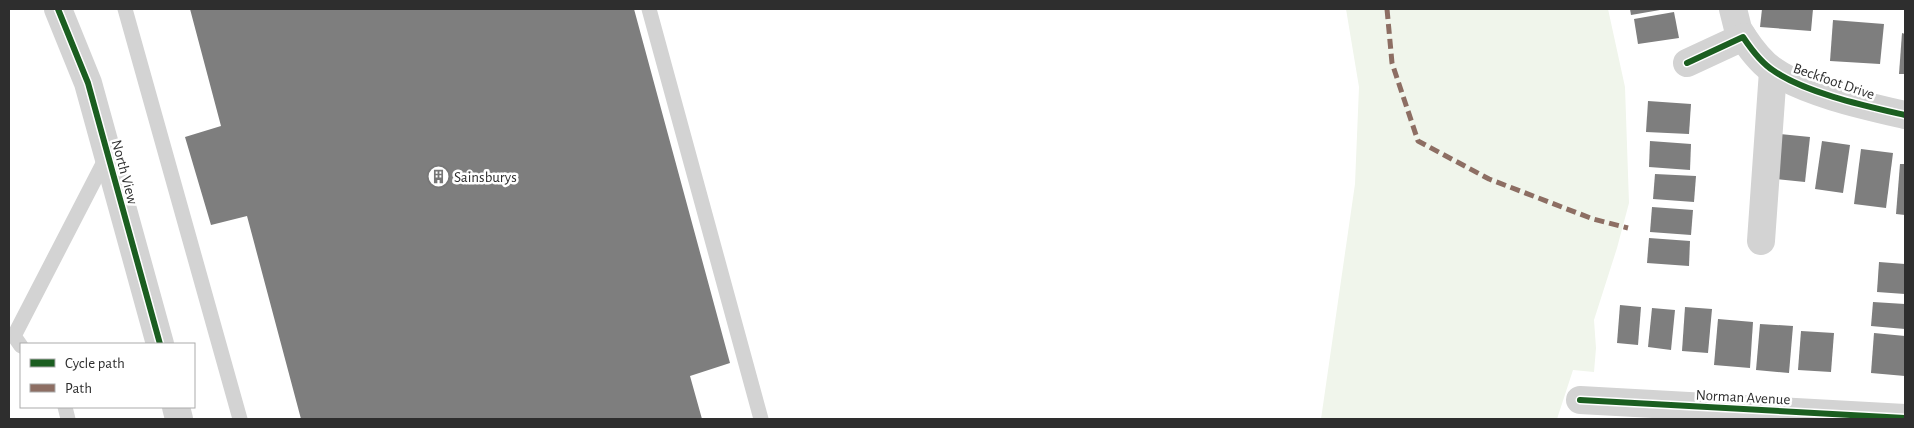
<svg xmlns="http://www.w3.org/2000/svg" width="1914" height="428" viewBox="0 0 1914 428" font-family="'Alegreya Sans',sans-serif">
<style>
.green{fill:#f0f5eb}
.building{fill:#7e7e7e}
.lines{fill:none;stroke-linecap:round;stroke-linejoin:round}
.service{stroke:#d3d3d3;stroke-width:15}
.minor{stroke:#d3d3d3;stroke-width:28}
.quiet{stroke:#8d6e63;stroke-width:5;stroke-dasharray:10 5;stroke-linecap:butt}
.cycleway-casing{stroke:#fff;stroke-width:9}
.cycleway{stroke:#1b5e20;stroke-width:6}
.labels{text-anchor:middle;stroke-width:5;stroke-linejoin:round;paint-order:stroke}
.street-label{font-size:15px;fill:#2e2e2e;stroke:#fff}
.poi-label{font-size:15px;fill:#2e2e2e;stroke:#fff;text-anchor:start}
</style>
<rect width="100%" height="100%" fill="#fff"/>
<path class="green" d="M 1346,9 L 1608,9 L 1625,87 L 1629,203 L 1617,248 L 1594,320 L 1596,348 L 1594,372 L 1573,370 L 1557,419 L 1321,419 L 1355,184 L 1359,87 Z"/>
<g class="building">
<path d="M 190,9 L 634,9 L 730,363 L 690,376 L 702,419 L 301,419 L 247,216 L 211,225 L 185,137 L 221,126 Z"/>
<path d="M 1630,9 L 1660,9 L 1660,10 L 1631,15 Z"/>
<path d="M 1762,9 L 1813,9 L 1811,31 L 1760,27 Z"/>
<path d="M 1674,12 L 1679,38 L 1638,44 L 1634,19 Z"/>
<path d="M 1833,20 L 1884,24 L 1880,64 L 1830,61 Z"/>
<path d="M 1902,33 L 1905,34 L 1905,74 L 1899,74 Z"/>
<path d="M 1648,101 L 1691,104 L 1689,134 L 1646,132 Z"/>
<path d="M 1780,134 L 1810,137 L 1805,182 L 1775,179 Z"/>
<path d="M 1650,141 L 1691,144 L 1690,170 L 1649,167 Z"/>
<path d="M 1822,141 L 1850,145 L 1843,193 L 1815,189 Z"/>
<path d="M 1861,149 L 1893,153 L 1886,208 L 1854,204 Z"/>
<path d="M 1900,164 L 1905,164 L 1905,215 L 1896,214 Z"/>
<path d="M 1655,174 L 1696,176 L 1694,202 L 1653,199 Z"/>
<path d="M 1652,207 L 1693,210 L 1691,235 L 1650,232 Z"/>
<path d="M 1649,238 L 1690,241 L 1689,266 L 1647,263 Z"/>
<path d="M 1879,262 L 1905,264 L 1905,294 L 1877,292 Z"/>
<path d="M 1873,302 L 1905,304 L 1905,329 L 1871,326 Z"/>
<path d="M 1620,305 L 1641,307 L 1638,345 L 1617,343 Z"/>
<path d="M 1685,307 L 1712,309 L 1708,353 L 1682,351 Z"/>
<path d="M 1652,308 L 1675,310 L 1671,350 L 1648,347 Z"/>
<path d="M 1718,319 L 1753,322 L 1750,368 L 1714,365 Z"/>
<path d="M 1760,324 L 1793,326 L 1789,373 L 1756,370 Z"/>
<path d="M 1801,331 L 1834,333 L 1831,372 L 1798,370 Z"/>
<path d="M 1874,333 L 1905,336 L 1905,376 L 1871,373 Z"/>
</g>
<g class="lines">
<g class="service">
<path d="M 125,9 L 240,419"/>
<path d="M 649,9 L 761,419"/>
<path d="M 21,346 L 14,336 L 107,156"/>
<path d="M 65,407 L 68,419"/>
</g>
<g class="minor">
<path d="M 58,9 L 88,83 L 160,344"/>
<path d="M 1733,9 L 1738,29 L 1743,37"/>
<path d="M 1687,63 L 1743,37 C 1751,49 1761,63 1774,71 C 1806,93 1866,106 1905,115"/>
<path d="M 1761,241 L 1773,71"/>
<path d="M 1580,400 L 1905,418"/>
<path d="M 176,407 L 179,419"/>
</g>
<path class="quiet" d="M 1387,9 L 1392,63 L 1418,141 L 1489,179 L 1593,219 L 1628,228"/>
<defs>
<g id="cycleway">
<path d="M 58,9 L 88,83 L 160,344"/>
<path d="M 1687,63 L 1743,37 C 1751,49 1761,63 1774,71 C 1806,93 1866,106 1905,115"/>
<path d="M 1580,400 L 1905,418"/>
</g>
</defs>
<use href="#cycleway" class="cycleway-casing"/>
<use href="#cycleway" class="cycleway"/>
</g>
<defs>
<symbol id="building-ring" viewBox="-11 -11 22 22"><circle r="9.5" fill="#fff" stroke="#777" stroke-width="1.5"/><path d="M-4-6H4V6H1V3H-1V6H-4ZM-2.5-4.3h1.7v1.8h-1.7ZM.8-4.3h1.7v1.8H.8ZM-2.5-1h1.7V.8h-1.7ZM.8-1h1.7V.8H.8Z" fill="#777"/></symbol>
</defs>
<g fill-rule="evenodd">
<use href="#building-ring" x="426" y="164" width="25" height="25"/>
</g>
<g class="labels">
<g class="street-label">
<text transform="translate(1834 81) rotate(19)" y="5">Beckfoot Drive</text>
<text transform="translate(125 172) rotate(75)" y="5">North View</text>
<text transform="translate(1743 397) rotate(3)" y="5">Norman Avenue</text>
</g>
<g class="poi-label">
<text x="454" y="182">Sainsburys</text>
</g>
</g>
<rect width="1914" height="428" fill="none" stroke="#2e2e2e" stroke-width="20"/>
<rect x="20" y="343" width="175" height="65" fill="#ffffff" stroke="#ababab"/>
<rect x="30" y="359" width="25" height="8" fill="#1b5e20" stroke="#ababab"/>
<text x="65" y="368" font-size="15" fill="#2e2e2e">Cycle path</text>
<rect x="30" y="384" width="25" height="8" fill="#8d6e63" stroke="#ababab"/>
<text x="65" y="393" font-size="15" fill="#2e2e2e">Path</text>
</svg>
